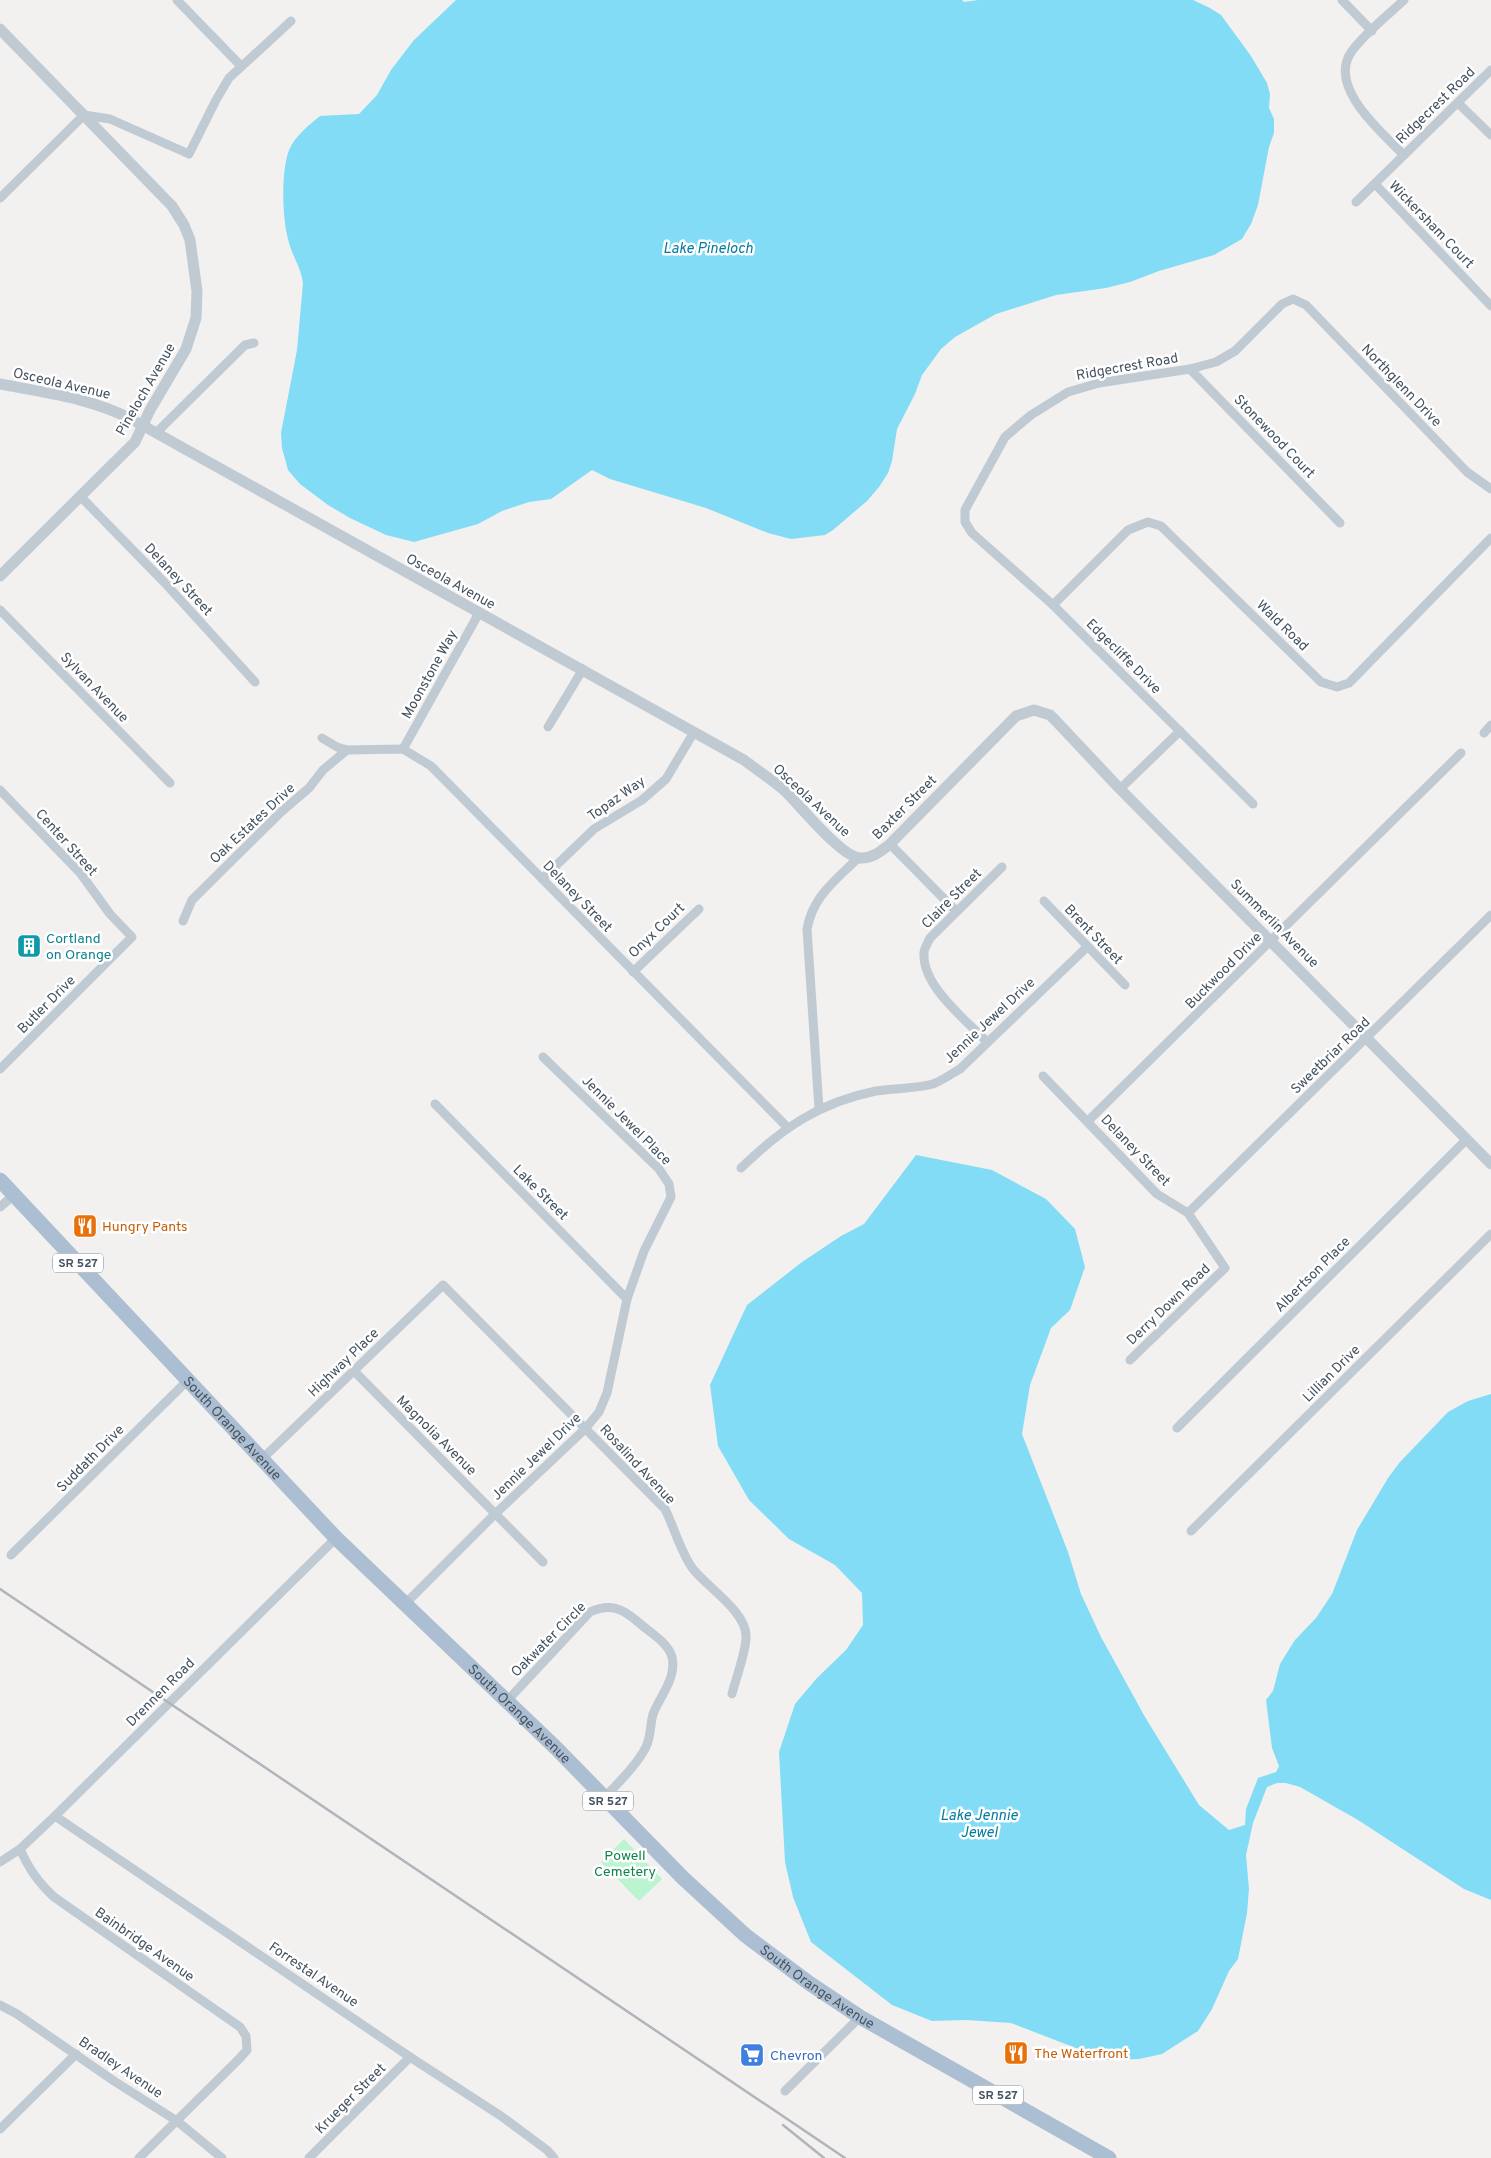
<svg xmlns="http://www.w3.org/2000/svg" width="1491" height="2158" viewBox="0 0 1491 2158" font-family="Overpass,sans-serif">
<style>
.green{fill:#baf4d1}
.water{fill:#82dcf6}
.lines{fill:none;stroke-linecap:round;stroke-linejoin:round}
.minor{stroke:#bfcad3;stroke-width:9}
.tertiary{stroke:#bfcad3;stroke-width:11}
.primary{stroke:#acbfd2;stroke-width:15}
.rail{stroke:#b1b5bb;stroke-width:2.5}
.labels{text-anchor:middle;stroke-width:5;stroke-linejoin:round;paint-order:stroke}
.shield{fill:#fff;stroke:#7d8790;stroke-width:1}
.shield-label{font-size:12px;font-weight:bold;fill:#455360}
.street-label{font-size:14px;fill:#455360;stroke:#fff}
.culture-label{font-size:14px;fill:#0d838f;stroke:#fff;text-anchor:start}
.food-label{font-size:14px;fill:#c56008;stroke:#fff;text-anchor:start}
.park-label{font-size:14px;fill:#0c854b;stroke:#fff}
.shop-label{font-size:14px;fill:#366cbe;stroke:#fff;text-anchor:start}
.water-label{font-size:15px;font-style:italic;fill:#037b9f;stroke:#fff}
</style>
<rect width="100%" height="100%" fill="#f3f0f0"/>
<path class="green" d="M 624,1839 L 662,1879 L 639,1901 L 601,1862 Z"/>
<g class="water">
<path d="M 456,0 L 962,0 L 964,2 L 978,0 L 1193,0 L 1210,8 L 1221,15 L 1251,56 L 1267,83 L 1270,94 L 1269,108 L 1274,119 L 1274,133 L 1269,147 L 1258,205 L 1251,224 L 1242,239 L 1214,255 L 1159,271 L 1130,282 L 1106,288 L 1056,295 L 996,314 L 955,337 L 941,349 L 922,375 L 915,394 L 897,429 L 892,461 L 888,473 L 879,487 L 867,501 L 833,530 L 825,535 L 791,539 L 768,533 L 706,508 L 610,479 L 592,470 L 551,499 L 529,502 L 502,511 L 478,524 L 414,542 L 386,535 L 350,518 L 328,505 L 300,484 L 288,470 L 282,448 L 281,433 L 297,350 L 303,283 C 301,267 291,254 288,239 C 282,216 281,172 289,150 C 295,136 309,125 320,116 L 359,114 L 377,95 L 391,70 L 414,40 Z"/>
<path d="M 916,1155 L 992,1170 L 1046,1199 L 1075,1229 L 1085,1267 L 1070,1310 L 1051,1328 L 1030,1385 L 1022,1434 L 1068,1552 L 1081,1594 L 1101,1637 L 1145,1717 L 1199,1805 L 1229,1830 L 1245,1825 L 1246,1809 L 1258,1778 L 1276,1772 L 1279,1766 L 1272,1748 L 1266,1700 L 1273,1691 L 1280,1664 L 1288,1651 L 1295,1640 L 1316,1618 L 1332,1594 L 1357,1530 L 1388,1478 L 1400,1462 L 1448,1412 L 1468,1401 L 1491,1394 L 1491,1900 L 1464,1889 L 1358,1820 L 1300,1787 L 1286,1783 L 1277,1783 L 1267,1787 L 1253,1823 L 1246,1855 L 1249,1889 L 1247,1913 L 1238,1959 L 1229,1971 L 1212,2009 L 1198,2031 L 1162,2054 L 1139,2059 L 1107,2060 L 1011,2023 L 967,2020 L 932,2021 L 892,2005 L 811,1942 L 793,1897 L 785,1862 L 779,1752 L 795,1704 L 817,1678 L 846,1650 L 863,1625 L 862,1593 L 835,1565 L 789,1539 L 749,1500 L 718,1446 L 710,1385 L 747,1305 L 802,1262 L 841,1236 L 864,1224 Z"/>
</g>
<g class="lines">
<g class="minor">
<path d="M 177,0 L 241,66"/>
<path d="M 1342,0 L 1372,31"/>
<path d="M 1404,0 C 1388,15 1364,34 1352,51 C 1326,86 1382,133 1404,155"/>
<path d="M 1458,103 L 1491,135"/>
<path d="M 1375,184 L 1491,306"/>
<path d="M 0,198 L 84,115 L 110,119 L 189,154 L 216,100 L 229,78 L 291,21"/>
<path d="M 1356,202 L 1491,70"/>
<path d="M 1190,369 L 1340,523"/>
<path d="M 156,433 L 245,345 L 254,343"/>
<path d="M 80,496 L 164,582 L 255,682"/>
<path d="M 1053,605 L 1128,530 L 1148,522 L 1161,526 L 1321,682 L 1337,687 L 1349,683 L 1491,538"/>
<path d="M 0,610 L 170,783"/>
<path d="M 548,727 L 583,669"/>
<path d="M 1484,733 L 1491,725"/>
<path d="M 322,738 L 337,747 L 347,750 L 403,749 L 431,766 L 787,1127"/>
<path d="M 403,749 L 479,613"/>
<path d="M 1120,789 L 1180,731"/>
<path d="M 0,790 L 81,874 L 110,914 L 132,937 L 0,1069"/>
<path d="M 1253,804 L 1053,605 L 972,533 L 965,522 L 965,510 L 1005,437 L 1031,415 L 1068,392 L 1099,383 L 1190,369 L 1216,362 L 1235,351 L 1282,304 L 1293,299 L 1306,305 L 1467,472 L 1491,489"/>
<path d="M 890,844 L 956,911"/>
<path d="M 542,879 L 594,829 L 642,800 L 666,779 L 694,732"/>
<path d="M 1044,901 L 1125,985"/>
<path d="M 183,921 L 192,900 L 281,812 L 309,788 L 323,770 L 347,750"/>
<path d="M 633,972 L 699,909"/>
<path d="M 987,1042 C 966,1020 922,986 924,953 C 924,948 928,943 930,938 L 1002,867"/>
<path d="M 1043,1076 L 1157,1194 L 1188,1213 L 1225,1268 L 1130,1360"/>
<path d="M 435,1104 L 627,1299"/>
<path d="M 819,1109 L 807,929 C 813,896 835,881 858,858"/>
<path d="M 1088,1121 L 1461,753"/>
<path d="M 741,1168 C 781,1129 820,1102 876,1091 C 894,1088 915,1089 933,1084 C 943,1080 951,1074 960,1069 L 1087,947"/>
<path d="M 0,1207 L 14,1195"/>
<path d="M 1188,1213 L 1491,915"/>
<path d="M 354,1371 L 543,1562"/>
<path d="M 1177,1428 L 1467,1139"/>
<path d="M 262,1459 L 443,1285 L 665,1509 C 674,1527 681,1553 693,1569 C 707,1587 747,1612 746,1637 C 746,1652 736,1678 732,1694"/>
<path d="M 1191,1531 L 1491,1234"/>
<path d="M 11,1555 L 188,1380"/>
<path d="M 405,1604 L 495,1514 L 585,1429 L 599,1412 L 607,1393 L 627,1299 L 644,1251 L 671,1197 L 669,1184 L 659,1169 L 543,1057"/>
<path d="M 507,1701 L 590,1612 C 610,1603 622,1608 638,1622 C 649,1632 668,1642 672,1657 C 677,1678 660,1696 653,1714 C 650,1725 651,1737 646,1747 C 636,1766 619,1782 605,1797"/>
<path d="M 55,1816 L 410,2057 L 501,2116 L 547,2150 L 554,2158"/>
<path d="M 20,1849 C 29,1869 38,1882 54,1897 L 240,2027 L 246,2036 L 247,2050 L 240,2058 L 139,2158"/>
<path d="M 0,1862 L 20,1849 L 55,1816 L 336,1538"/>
<path d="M 0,2005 L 17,2014 L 114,2081 L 177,2121 L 222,2158"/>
<path d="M 785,2091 L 860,2017"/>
<path d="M 0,2129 L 76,2054"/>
<path d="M 309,2158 L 410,2057"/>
</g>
<g class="tertiary">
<path d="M 0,29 L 172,206 L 184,225 L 190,240 L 197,291 L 196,318 L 186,349 L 150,410 L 135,442 L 0,576"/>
<path d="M 0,384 C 45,393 92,398 133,420 L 744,760 C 757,770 771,779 784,790 C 800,805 841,857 860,858 C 872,859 881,851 890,844 L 1016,716 L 1034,710 L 1050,715 L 1056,721 L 1120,789 L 1491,1164"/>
</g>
<path class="primary" id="s1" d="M 0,1180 L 336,1538 L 556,1748 L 683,1878 L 745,1935 L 809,1983 L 860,2017 L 1109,2158"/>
<g class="rail">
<path d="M 0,1589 L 845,2158"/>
<path d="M 783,2125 L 824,2158"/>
</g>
</g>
<defs>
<symbol id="building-square" viewBox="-11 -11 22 22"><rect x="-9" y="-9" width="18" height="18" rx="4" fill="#0f9aa8" stroke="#fff"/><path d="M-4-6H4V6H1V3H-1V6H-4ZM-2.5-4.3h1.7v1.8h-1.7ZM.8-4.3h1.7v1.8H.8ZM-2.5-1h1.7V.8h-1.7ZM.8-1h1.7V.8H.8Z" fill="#fff"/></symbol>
<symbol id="restaurant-square" viewBox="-11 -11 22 22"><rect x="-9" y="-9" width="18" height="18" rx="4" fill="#e8710a" stroke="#fff"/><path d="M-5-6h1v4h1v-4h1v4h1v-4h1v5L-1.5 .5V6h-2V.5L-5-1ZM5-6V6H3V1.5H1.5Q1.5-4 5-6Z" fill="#fff"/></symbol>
<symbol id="supermarket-square" viewBox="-11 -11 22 22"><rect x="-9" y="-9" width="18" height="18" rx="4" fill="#3f7fe0" stroke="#fff"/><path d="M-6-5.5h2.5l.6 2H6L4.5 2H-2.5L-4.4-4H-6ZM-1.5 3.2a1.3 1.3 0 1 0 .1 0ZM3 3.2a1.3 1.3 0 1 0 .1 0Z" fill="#fff"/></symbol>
</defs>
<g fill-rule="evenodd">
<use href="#building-square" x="15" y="932" width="28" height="28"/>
<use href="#restaurant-square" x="71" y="1212" width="28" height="28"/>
<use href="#restaurant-square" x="1002" y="2039" width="28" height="28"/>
<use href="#supermarket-square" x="738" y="2041" width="28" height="28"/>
</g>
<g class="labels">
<g class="shield">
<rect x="53" y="1253.5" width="50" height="19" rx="4"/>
<rect x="583" y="1791.5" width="50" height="19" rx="4"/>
<rect x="973" y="2085.5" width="50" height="19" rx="4"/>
</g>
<g class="shield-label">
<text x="78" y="1267">SR 527</text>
<text x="608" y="1805">SR 527</text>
<text x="998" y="2099">SR 527</text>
</g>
<g class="street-label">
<text transform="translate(1435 105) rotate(-44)" y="5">Ridgecrest Road</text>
<text transform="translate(1432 224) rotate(46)" y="5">Wickersham Court</text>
<text transform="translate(1127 366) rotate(-10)" y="5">Ridgecrest Road</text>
<text transform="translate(62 383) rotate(13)" y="5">Osceola Avenue</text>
<text transform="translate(1402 385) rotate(46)" y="5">Northglenn Drive</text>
<text transform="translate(145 389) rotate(-60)" y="5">Pineloch Avenue</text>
<text transform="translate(1275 436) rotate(46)" y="5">Stonewood Court</text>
<text transform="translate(179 579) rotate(47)" y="5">Delaney Street</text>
<text transform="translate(451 581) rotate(29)" y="5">Osceola Avenue</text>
<text transform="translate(1283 625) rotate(44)" y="5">Wald Road</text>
<text transform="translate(1124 656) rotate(45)" y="5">Edgecliffe Drive</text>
<text transform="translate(429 674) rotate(-61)" y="5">Moonstone Way</text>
<text transform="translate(95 687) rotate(46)" y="5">Sylvan Avenue</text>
<text transform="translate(616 798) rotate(-35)" y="5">Topaz Way</text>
<text transform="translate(812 800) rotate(43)" y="5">Osceola Avenue</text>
<text transform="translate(904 807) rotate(-45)" y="5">Baxter Street</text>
<text transform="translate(252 823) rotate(-43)" y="5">Oak Estates Drive</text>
<text transform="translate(67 842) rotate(48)" y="5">Center Street</text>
<text transform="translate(578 896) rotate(46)" y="5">Delaney Street</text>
<text transform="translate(951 898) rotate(-45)" y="5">Claire Street</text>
<text transform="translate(1275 923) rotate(45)" y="5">Summerlin Avenue</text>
<text transform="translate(656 930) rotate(-44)" y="5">Onyx Court</text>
<text transform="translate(1094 934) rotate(46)" y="5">Brent Street</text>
<text transform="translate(1223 970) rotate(-45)" y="5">Buckwood Drive</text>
<text transform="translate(46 1004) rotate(-45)" y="5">Butler Drive</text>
<text transform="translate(989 1020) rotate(-43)" y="5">Jennie Jewel Drive</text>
<text transform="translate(1330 1055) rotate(-44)" y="5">Sweetbriar Road</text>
<text transform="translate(627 1120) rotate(45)" y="5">Jennie Jewel Place</text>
<text transform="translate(1136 1150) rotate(46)" y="5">Delaney Street</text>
<text transform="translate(541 1192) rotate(45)" y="5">Lake Street</text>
<text transform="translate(1312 1274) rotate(-45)" y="5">Albertson Place</text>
<text transform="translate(1168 1304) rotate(-44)" y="5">Derry Down Road</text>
<text transform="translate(343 1362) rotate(-44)" y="5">Highway Place</text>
<text transform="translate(1331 1373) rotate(-45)" y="5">Lillian Drive</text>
<text dy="5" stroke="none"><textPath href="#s1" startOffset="340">South Orange Avenue</textPath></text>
<text transform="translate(437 1435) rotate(45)" y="5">Magnolia Avenue</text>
<text transform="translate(536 1456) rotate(-44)" y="5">Jennie Jewel Drive</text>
<text transform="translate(90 1458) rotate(-45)" y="5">Suddath Drive</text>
<text transform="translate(638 1464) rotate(47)" y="5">Rosalind Avenue</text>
<text transform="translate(548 1639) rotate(-45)" y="5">Oakwater Circle</text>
<text transform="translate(160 1692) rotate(-45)" y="5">Drennen Road</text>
<text dy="5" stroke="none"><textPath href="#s1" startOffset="745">South Orange Avenue</textPath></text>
<text transform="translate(145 1944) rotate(35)" y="5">Bainbridge Avenue</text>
<text transform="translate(314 1974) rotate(34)" y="5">Forrestal Avenue</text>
<text dy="5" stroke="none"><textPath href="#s1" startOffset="1150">South Orange Avenue</textPath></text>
<text transform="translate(121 2067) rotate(34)" y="5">Bradley Avenue</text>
<text transform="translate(350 2098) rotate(-45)" y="5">Krueger Street</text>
</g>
<g class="culture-label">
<text x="46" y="943">Cortland<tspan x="46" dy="16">on Orange</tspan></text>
</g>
<g class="food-label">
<text x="102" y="1231">Hungry Pants</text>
<text x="1034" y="2058">The Waterfront</text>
</g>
<g class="park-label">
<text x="625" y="1860">Powell<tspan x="625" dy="16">Cemetery</tspan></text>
</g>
<g class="shop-label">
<text x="770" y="2060">Chevron</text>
</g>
<g class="water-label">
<text x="708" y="253">Lake Pineloch</text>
<text x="979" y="1820">Lake Jennie<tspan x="979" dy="17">Jewel</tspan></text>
</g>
</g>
</svg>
